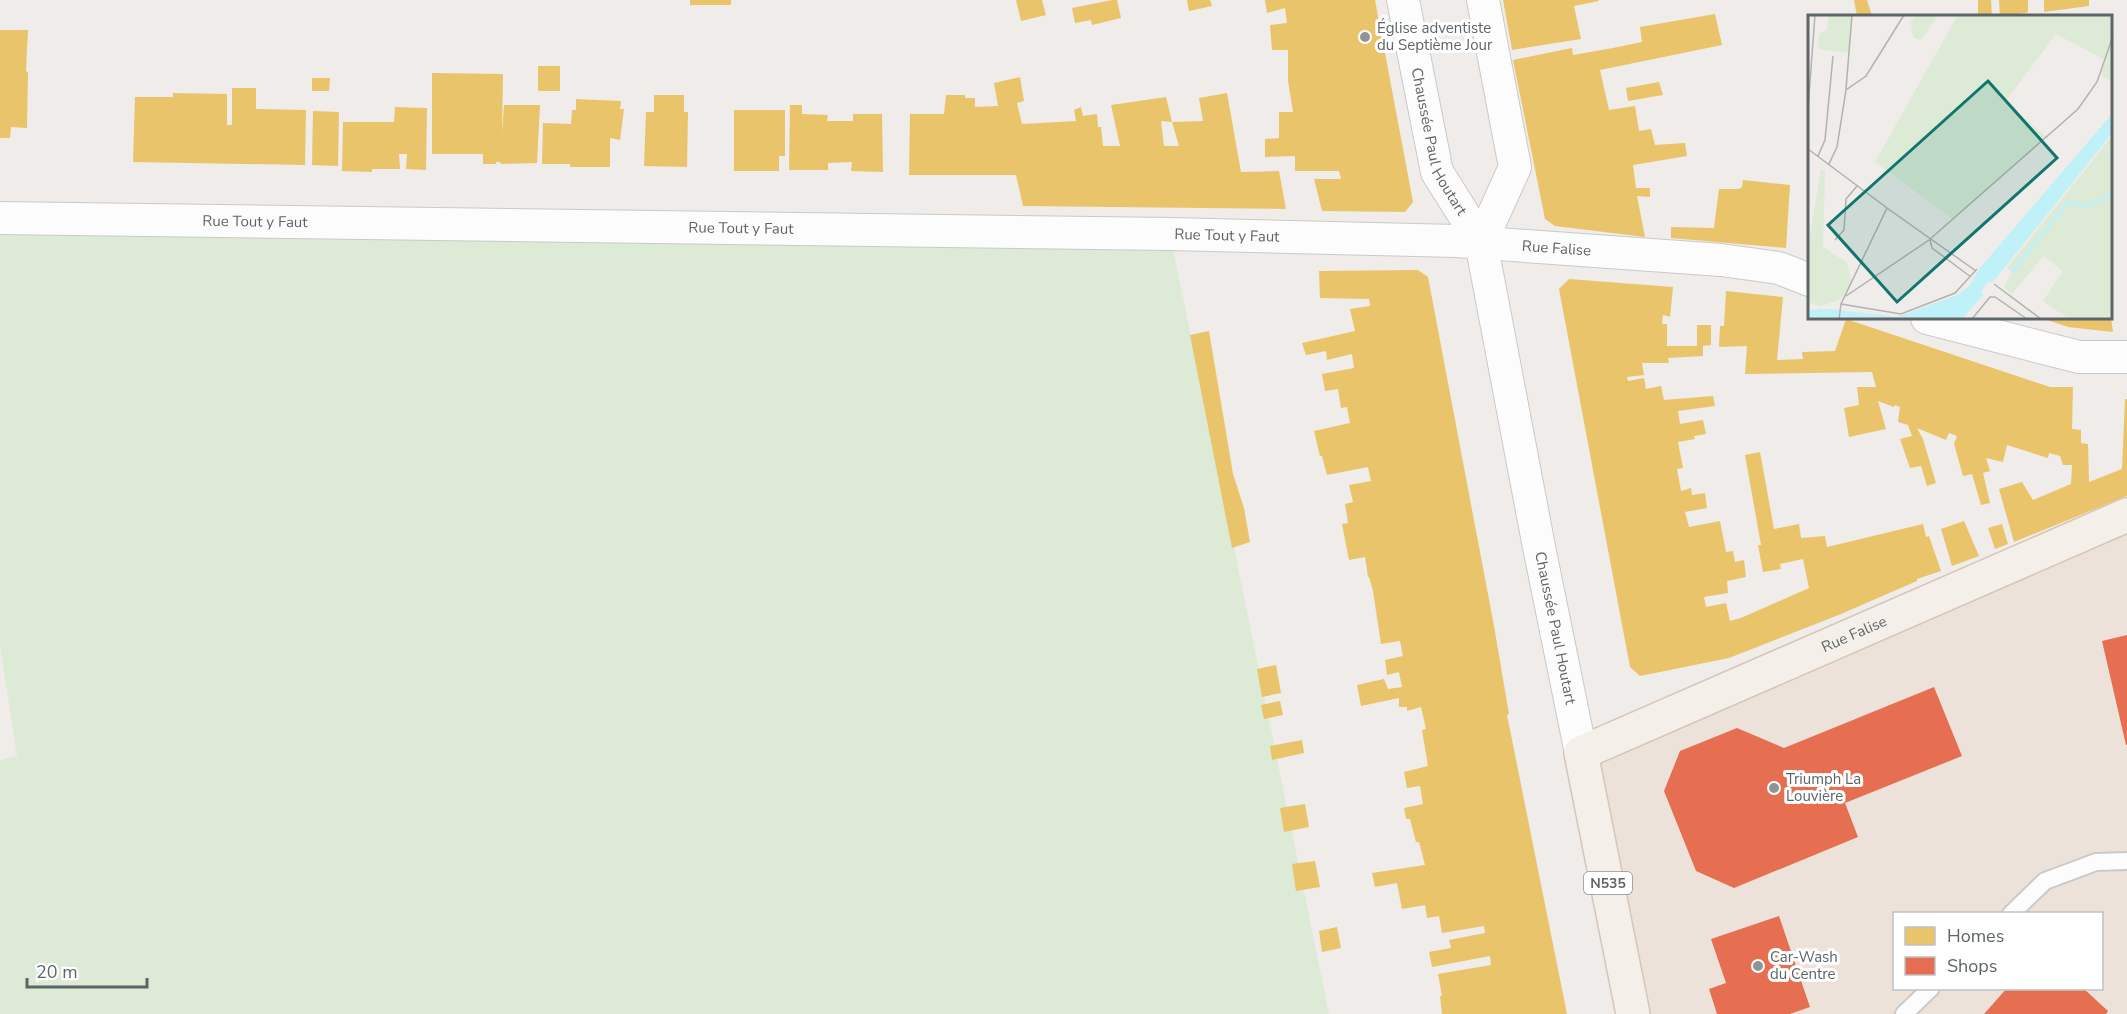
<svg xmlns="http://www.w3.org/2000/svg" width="2127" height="1014" viewBox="0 0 2127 1014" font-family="'Nunito Sans',sans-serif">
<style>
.commercial{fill:#ece2d9;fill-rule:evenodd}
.green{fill:#ddead5}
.homes{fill:#e9c46a}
.shops{fill:#e76f51}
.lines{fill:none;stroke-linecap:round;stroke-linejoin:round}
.service-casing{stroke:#cacaca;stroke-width:20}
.minor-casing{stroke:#cacaca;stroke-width:34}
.primary-casing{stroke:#d7c5b7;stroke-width:36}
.path{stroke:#c9cec9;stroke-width:4;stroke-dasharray:6 3;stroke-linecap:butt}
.service{stroke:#fdfcfc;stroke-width:16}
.minor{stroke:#fdfcfc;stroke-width:32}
.primary{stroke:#f4efe9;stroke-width:33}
.poi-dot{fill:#919495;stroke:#fff;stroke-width:2}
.labels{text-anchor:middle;stroke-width:6;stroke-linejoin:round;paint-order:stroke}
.shield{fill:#fff;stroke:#8e9395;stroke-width:1.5}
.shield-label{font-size:14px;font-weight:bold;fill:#5e6568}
.poi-label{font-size:15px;fill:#5e6568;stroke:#fff;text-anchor:start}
.street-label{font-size:15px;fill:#5e6568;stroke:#fff}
.inset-river{fill:none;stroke:#bef1f8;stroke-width:3}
.inset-road{fill:none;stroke:#b1b2b1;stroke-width:1.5}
.view{fill:#0f766e;fill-opacity:0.15;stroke:#0f766e;stroke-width:3}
.inset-edge{fill:none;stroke:#5e6568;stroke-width:3}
</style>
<rect width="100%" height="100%" fill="#efece9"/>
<path class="commercial" d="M 2127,512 L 2127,1014 L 1633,1014 L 1581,753 ZM 1894,914 L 2102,914 L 2102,988 L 1894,988 Z"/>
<path class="green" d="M 0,218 L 1170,234 L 1329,1014 L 0,1014 L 0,760 L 17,756 L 0,646 Z"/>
<g class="homes">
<rect x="690" y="0" width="41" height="5"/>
<path d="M 1016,0 L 1042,0 L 1046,15 L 1021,21 Z"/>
<path d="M 1112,0 L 1117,0 L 1121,18 L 1092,25 L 1091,20 L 1075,23 L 1072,8 Z"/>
<path d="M 1187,0 L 1210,0 L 1212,6 L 1189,11 Z"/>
<path d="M 1265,0 L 1375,0 L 1413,202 L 1405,212 L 1322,211 L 1314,179 L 1341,179 L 1339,171 L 1295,171 L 1295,156 L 1265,157 L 1265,139 L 1279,138 L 1279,112 L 1293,112 L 1288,81 L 1288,50 L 1272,50 L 1270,25 L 1287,23 L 1285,8 L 1267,13 Z"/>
<path d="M 1503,0 L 1598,0 L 1599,1 L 1574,6 L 1581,39 L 1512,50 Z"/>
<path d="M 1854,0 L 1867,0 L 1872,16 L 1857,16 Z"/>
<path d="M 1978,0 L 1991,0 L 1992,16 L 1978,16 Z"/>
<path d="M 1999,0 L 2028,0 L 2028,12 L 2013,16 L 2000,16 Z"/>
<path d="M 2044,0 L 2089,0 L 2089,6 L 2044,12 Z"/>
<path d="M 1715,14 L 1722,45 L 1600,70 L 1609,110 L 1635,106 L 1639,131 L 1651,129 L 1655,145 L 1685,143 L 1687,156 L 1633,165 L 1636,188 L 1650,188 L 1650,197 L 1637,196 L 1645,237 L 1555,226 L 1545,219 L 1513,60 L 1572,48 L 1573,55 L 1613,48 L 1642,42 L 1640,27 Z"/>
<path d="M 0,30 L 28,30 L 26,71 L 28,72 L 27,128 L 11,127 L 10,138 L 0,138 Z"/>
<rect x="538" y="66" width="22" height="25"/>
<path d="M 432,73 L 503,74 L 502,133 L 504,105 L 540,105 L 537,163 L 501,164 L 500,162 L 496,162 L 496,164 L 483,164 L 483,154 L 432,154 Z"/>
<path d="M 1020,77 L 1024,101 L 1017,103 L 1022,124 L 1076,121 L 1074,110 L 1081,107 L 1083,116 L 1097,114 L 1098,127 L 1101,127 L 1103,146 L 1120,146 L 1111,105 L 1166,97 L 1172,122 L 1161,121 L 1164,146 L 1179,146 L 1172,122 L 1203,121 L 1199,98 L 1227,93 L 1241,172 L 1279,171 L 1286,209 L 1023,206 L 1016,175 L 909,175 L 910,114 L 944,114 L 946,95 L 965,95 L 965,98 L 975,98 L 975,107 L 998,106 L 994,83 Z"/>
<path d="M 312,78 L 330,78 L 329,91 L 312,91 Z"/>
<path d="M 1659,82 L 1663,95 L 1628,101 L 1626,88 Z"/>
<path d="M 232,88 L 256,88 L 256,109 L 306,110 L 305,165 L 133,162 L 135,97 L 173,97 L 173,93 L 227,94 L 227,125 L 232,125 Z"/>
<path d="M 654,95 L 684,95 L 684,112 L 688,112 L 687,167 L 644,166 L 646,112 L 654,112 Z"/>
<path d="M 576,99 L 621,101 L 620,109 L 624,109 L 620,140 L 610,138 L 610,167 L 570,167 L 570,164 L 542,164 L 543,123 L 571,124 L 572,110 L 576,110 Z"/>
<path d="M 790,105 L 802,105 L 802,114 L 828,115 L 827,121 L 853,121 L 853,114 L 882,114 L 883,172 L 851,171 L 852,162 L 828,163 L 828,170 L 789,170 Z"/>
<path d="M 395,107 L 427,108 L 426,170 L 406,169 L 407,154 L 399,154 L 400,169 L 372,169 L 372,172 L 342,171 L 343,122 L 394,122 Z"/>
<path d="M 734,110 L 785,110 L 785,156 L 779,156 L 779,171 L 734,171 Z"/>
<path d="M 313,111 L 339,112 L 338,166 L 312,165 Z"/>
<path d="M 1743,180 L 1790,185 L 1786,248 L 1671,238 L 1671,227 L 1714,228 L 1719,189 L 1739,189 L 1742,187 Z"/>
<path d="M 1418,270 L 1428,277 L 1494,626 L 1509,714 L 1507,715 L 1567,1014 L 1442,1014 L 1440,996 L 1442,996 L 1438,974 L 1491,965 L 1490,956 L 1432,967 L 1429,952 L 1451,948 L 1449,940 L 1485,933 L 1484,926 L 1442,933 L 1439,916 L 1427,918 L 1425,905 L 1402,909 L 1397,883 L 1375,887 L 1372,873 L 1425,865 L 1419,842 L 1416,842 L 1410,819 L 1406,819 L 1404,808 L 1423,804 L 1420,786 L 1407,788 L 1404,772 L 1428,766 L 1422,730 L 1426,729 L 1421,707 L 1407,711 L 1407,707 L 1399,707 L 1399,698 L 1361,706 L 1357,685 L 1384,679 L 1388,689 L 1402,687 L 1399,672 L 1387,675 L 1385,660 L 1403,656 L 1400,641 L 1381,644 L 1373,591 L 1369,577 L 1368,577 L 1365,557 L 1349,560 L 1342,524 L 1348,523 L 1345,504 L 1353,502 L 1349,485 L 1371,481 L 1368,467 L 1327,475 L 1322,456 L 1320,456 L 1314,431 L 1350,423 L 1347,407 L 1341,408 L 1338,389 L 1325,391 L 1322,374 L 1354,368 L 1352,354 L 1327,360 L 1326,351 L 1306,355 L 1302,343 L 1355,331 L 1350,309 L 1370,306 L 1369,299 L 1320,298 L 1319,271 Z"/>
<path d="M 1569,279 L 1673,287 L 1670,317 L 1663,315 L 1662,324 L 1667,324 L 1667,346 L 1697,346 L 1697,325 L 1711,325 L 1711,345 L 1703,346 L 1703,356 L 1668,358 L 1669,363 L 1642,363 L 1644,375 L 1627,377 L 1628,381 L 1644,378 L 1646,389 L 1661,386 L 1664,400 L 1713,396 L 1715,406 L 1678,411 L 1680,424 L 1703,420 L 1706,434 L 1694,436 L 1695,439 L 1678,442 L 1683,468 L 1677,469 L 1681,491 L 1691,488 L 1692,495 L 1705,493 L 1707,508 L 1685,512 L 1689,527 L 1720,521 L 1726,552 L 1733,551 L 1735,562 L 1744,560 L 1746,577 L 1727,581 L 1728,593 L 1704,597 L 1706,607 L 1726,603 L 1730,621 L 1741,618 L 1809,588 L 1803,559 L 1780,564 L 1781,569 L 1763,572 L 1758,545 L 1761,545 L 1745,455 L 1760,452 L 1774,529 L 1799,524 L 1801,538 L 1825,536 L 1827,547 L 1923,524 L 1926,537 L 1929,536 L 1941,571 L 1917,579 L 1917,581 L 1841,614 L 1729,658 L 1640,676 L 1630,667 L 1559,289 Z"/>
<path d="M 1726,291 L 1783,297 L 1777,360 L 1803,359 L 1802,352 L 1835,351 L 1846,319 L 2050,387 L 2073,387 L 2072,429 L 2081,430 L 2081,443 L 2088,444 L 2089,482 L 2122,469 L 2125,399 L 2127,399 L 2127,496 L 2014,542 L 1999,489 L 2022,482 L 2033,500 L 2071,484 L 2072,465 L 2063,465 L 2060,456 L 2049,453 L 2048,458 L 2007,445 L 2003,462 L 1986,458 L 1990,471 L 1983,473 L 1990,503 L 1981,505 L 1972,474 L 1963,476 L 1954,444 L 1957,436 L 1949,433 L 1946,440 L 1917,428 L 1923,439 L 1936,483 L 1927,486 L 1921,466 L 1910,468 L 1900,439 L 1912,436 L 1908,425 L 1898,422 L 1900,407 L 1895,405 L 1894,407 L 1878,401 L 1886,429 L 1849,437 L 1844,408 L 1859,405 L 1857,387 L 1876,387 L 1872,372 L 1745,374 L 1747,346 L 1719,347 L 1720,326 L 1724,326 Z"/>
<path d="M 2041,318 L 2111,318 L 2113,332 L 2068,327 Z"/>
<path d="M 1209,331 L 1233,474 L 1244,508 L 1250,542 L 1232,548 L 1190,335 Z"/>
<path d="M 1964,521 L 1979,556 L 1952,566 L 1941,529 Z"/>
<path d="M 2002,524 L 2008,544 L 1995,549 L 1988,528 Z"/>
<path d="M 1276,665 L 1281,693 L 1262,697 L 1257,669 Z"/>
<path d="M 1280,701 L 1283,715 L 1264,719 L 1261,705 Z"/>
<path d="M 1302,740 L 1304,753 L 1272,760 L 1270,746 Z"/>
<path d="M 1305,804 L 1309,827 L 1284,832 L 1280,808 Z"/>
<path d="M 1315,861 L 1320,887 L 1296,891 L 1292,864 Z"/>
<path d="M 1337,927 L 1341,948 L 1322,952 L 1319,931 Z"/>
</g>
<g class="shops">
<path d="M 2127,635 L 2127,745 L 2126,745 L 2102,641 Z"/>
<path d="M 1934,687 L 1962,756 L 1845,803 L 1858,837 L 1734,888 L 1696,871 L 1664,791 L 1680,751 L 1737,728 L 1784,748 Z"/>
<path d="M 1779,916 L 1810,1007 L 1790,1014 L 1717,1014 L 1709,989 L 1726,983 L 1711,939 Z"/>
<path d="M 2007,988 L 2083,988 L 2108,1011 L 2106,1014 L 1984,1014 Z"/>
</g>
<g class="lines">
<defs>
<g id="service">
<path d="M 2011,914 L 2045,881 L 2096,862 L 2127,861"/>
<path d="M 1904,1014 L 1931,988"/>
</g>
<g id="minor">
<path id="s1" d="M 1403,0 L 1437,172 L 1481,242 L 1539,547 L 1581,753"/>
<path id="s2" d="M 0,218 L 1170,234 L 1456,241 L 1721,260 L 1779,268 L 1809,280"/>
<path d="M 1481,242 L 1515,167 L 1483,0"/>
<path d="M 1927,318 L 2079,357 L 2127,357"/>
</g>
<g id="primary">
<path id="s3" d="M 1633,1014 L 1581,753 L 2127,515"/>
</g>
</defs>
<use href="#service" class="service-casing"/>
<use href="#minor" class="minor-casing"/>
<use href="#primary" class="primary-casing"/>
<path class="path" d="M 2053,16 L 2061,15"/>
<use href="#service" class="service"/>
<use href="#minor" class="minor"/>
<use href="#primary" class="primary"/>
</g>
<g class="poi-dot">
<circle cx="1365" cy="37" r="6"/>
<circle cx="1774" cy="788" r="6"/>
<circle cx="1758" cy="966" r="6"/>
</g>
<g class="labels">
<rect class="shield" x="1584" y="872" width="48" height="22" rx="4.5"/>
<g class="shield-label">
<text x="1608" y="888">N535</text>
</g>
<g class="poi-label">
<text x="1377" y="33">Église adventiste<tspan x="1377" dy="17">du Septième Jour</tspan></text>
<text x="1786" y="784">Triumph La<tspan x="1786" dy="17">Louvière</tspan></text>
<text x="1770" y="962">Car-Wash<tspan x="1770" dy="17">du Centre</tspan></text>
</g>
<g class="street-label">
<text dy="5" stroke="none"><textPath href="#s1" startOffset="147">Chaussée Paul Houtart</textPath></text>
<text dy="5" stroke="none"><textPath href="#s2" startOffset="255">Rue Tout y Faut</textPath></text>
<text dy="5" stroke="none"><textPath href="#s2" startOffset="741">Rue Tout y Faut</textPath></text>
<text dy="5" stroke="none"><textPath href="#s2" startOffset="1227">Rue Tout y Faut</textPath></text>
<text dy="5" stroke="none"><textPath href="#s2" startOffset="1557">Rue Falise</textPath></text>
<text dy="5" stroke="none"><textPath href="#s1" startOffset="651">Chaussée Paul Houtart</textPath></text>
<text dy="5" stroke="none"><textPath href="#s3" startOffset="564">Rue Falise</textPath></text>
</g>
</g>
<g transform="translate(1808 15)">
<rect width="304" height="304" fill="#efece9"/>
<path d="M 21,0 L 44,0 L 41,38 L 10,34 L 11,19 L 19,15 ZM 108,0 L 130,0 L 113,25 L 106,23 L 104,17 L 103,7 ZM 150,0 L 304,0 L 304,68 L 292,59 L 297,45 L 248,19 L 197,87 L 239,122 L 145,204 L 67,147 ZM 304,121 L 304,304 L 261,304 L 235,286 L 255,256 L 235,241 L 204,279 L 196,272 L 204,257 L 199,253 ZM 13,155 L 17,156 L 15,232 L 39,248 L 44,269 L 31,285 L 12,291 L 0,287 L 0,231 Z" fill="#ddead5"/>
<path d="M 304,99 L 304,118 L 185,267 L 181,266 L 173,276 L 175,280 L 154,304 L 0,302 L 0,295 L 22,294 L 89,302 L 150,280 L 163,269 L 171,254 Z" fill="#bef1f8"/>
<path class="inset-river" d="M 204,257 L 261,187 L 280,191 L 305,178"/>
<path class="inset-road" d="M 38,74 L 44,0M 0,93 L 7,0M 0,134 L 79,193 L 33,289 L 31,304M 10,141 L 17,125 L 25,41M 21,149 L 29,132 L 38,75 L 58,61 L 96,0M 79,193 L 168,256M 27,225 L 36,215 L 38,184 L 49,171M 122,225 L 124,233 L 163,262M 186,269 L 233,304M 38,281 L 121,225 L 270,94 L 289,67 L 305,21M 33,289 L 93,299 L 147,278 L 169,254M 164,304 L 182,282 L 187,282 L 219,304"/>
<path class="view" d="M 180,66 L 249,143 L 89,287 L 20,210 Z"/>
<rect width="304" height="304" class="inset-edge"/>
</g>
<rect x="1893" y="912" width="210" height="78" fill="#ffffff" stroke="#bfc1c3" stroke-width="1.5"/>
<rect x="1905" y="927" width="30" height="18" fill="#e9c46a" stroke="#bfc1c3" stroke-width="1.5"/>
<text x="1947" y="942" font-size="18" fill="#5e6568">Homes</text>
<rect x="1905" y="957" width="30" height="18" fill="#e76f51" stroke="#bfc1c3" stroke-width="1.5"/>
<text x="1947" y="972" font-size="18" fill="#5e6568">Shops</text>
<path d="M27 978v9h120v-9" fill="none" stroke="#5e6568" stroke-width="3"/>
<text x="36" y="978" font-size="18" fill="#5e6568" stroke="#ffffff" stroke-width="4.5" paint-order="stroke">20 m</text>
</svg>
